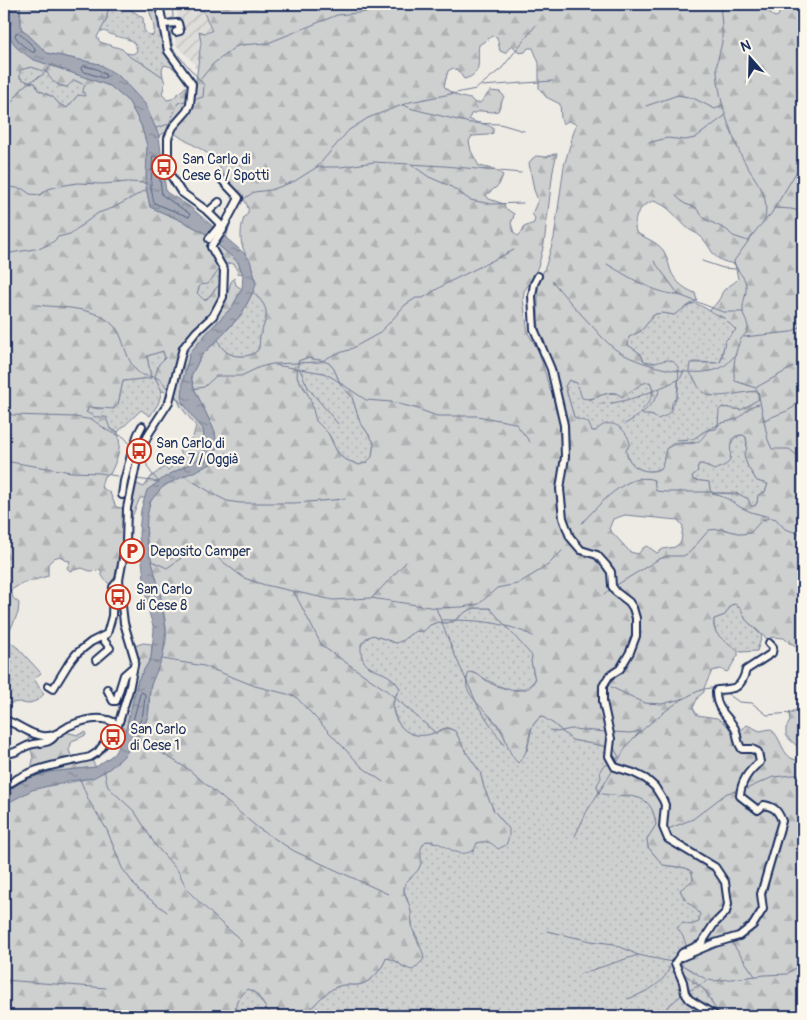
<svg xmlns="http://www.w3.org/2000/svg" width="807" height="1020" viewBox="0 0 807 1020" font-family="Pangolin,sans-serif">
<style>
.industrial{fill:url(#industrial-furrows)}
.grass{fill:url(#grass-dots);stroke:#747f96}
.forest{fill:url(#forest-firs);stroke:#747f96;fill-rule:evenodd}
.water{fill:url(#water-ripples);stroke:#6d7892}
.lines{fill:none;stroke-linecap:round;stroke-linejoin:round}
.shore{stroke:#515f80;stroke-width:1}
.stream{stroke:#6d7892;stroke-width:1}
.minor-casing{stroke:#1b2f5e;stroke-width:10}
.minor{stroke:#fbf7ec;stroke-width:6}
.labels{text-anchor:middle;stroke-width:4.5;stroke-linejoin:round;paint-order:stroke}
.poi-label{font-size:14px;fill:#1b2f5e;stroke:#fbf7ec;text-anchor:start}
</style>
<defs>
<pattern id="industrial-furrows" width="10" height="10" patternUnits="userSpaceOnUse" patternTransform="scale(1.25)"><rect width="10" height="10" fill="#deddda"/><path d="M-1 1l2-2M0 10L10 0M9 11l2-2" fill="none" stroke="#bebebe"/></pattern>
<pattern id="grass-dots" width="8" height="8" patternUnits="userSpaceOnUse" patternTransform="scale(1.25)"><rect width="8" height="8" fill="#cecfcf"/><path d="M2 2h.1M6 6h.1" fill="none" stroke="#b0b2b4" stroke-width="1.8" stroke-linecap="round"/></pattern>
<pattern id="forest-firs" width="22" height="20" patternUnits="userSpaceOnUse" patternTransform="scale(1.25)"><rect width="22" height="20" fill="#cecfcf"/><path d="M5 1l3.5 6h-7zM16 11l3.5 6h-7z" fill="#b0b2b4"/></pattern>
<pattern id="water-ripples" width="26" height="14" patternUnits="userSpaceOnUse" patternTransform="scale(1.25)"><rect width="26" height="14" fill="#a3a8b4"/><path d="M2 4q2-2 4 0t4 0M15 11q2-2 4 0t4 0" fill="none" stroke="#848996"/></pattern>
</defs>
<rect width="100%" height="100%" fill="#eeebe4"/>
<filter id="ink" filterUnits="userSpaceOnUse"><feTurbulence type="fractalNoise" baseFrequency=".02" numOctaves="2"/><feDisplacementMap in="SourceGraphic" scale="10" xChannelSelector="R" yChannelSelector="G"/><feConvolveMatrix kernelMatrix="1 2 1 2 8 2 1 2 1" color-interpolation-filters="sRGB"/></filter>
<g filter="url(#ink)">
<path class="industrial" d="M 175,4 L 200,4 L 212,31 L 205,33 L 199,32 L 201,42 L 197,68 L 194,67 L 195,64 L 176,45 L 173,22 L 178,15 Z"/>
<g class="grass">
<path d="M 109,4 L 123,4 L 143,18 L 144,30 L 147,34 L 153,36 C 157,25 149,15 148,4 L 157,4 L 164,48 L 189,81 L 188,82 L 172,67 L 164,65 L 162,70 L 163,77 L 144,64 L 129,57 L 126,53 L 133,54 L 137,51 C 135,38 125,39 115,36 C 109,34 107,31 100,31 L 106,21 Z"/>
<path d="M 31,67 L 47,72 L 59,86 L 67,87 L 74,80 L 85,85 L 85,97 L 78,95 L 67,108 L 59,104 L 53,97 L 38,90 L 35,83 L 28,82 L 20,78 L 19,70 Z"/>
<path d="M 223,265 L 225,287 L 218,286 L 207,299 L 204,300 L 197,293 L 200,285 Z"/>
<path d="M 253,292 C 269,308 269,312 261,333 C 259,337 260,343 259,348 C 255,357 238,358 230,354 C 224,351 220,346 218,340 L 241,315 Z"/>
<path d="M 695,303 L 724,318 L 736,330 C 726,339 722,348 721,361 L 718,363 L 694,362 L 689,371 L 709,396 L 757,391 L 760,399 L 741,410 L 722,407 C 718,415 720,423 716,429 L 712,430 L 699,442 L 672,444 L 666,449 L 662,468 C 647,476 628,468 626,450 L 628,447 L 596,431 L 592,431 L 574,417 L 565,386 L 569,380 L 577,383 L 581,394 L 590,400 C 602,393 613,392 627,395 C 630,389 643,381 650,382 C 656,393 649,404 647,415 L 655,416 L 671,411 C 672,405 676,401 677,395 C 679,390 679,371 677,366 L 644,361 L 641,354 L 628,345 L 628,337 L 641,331 L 655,314 L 663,313 L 674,315 L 680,310 Z"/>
<path d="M 163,351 L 165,358 L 159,364 L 155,377 L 162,391 L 158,404 L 150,416 L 141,410 L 118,432 C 106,428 98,418 86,413 L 89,407 L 99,409 L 118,404 L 123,381 L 151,378 L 147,356 Z"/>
<path d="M 306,358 L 321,360 L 329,363 L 334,369 L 341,385 L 352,397 L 360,422 L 374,442 L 372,458 L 366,463 L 359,465 L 344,459 L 334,447 L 332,440 L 328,433 L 316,421 L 306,390 L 297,377 L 298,361 Z"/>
<path d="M 743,435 L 746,437 L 747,449 L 744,456 L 748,467 L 757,481 L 768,484 L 765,492 L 761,493 L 755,506 L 751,506 L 748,499 L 736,493 L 712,493 L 710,490 L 709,482 L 693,480 L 692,476 L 698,471 L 697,468 L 699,464 L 703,464 L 710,468 L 717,468 L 730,459 C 729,448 730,436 743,435 Z"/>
<path d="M 735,604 L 741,609 L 746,620 L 762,636 L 757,651 L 741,652 L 719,638 C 716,633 713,625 714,619 L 725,615 L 731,605 Z"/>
<path d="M 475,608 L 490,608 L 533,656 L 531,661 L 535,680 C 520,700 492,684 476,673 L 466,679 C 469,702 498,718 506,741 L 527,751 L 532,727 L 541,715 L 554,724 L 572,740 L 614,748 L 619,756 L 597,785 L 599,792 C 624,800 652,786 656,825 L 647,839 L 648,847 L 663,865 L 686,868 L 692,872 L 693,880 L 683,898 L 695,907 L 700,914 L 699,922 L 691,925 L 682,934 L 687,943 L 685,958 L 693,982 C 709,989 710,1004 721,1016 L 305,1016 C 313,1006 324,993 336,987 C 343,984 349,985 356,985 C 369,985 382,970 386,958 L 394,959 L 405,969 L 420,944 L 413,929 L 409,905 L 404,890 L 406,881 L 418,870 L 421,863 L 419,855 L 420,846 L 426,841 L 441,843 L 460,854 C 471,847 479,838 492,843 L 504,823 L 494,811 L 484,788 L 480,772 L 466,752 L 455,731 C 452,730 450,728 447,728 C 442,728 436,733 432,734 C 417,739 402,733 396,718 C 391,706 393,699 400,689 C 392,673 380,675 368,666 C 353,657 360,641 373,635 L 396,643 L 404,640 L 409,635 L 416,631 L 424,631 L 430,625 L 438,622 L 446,623 L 454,621 L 467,611 Z"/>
<path d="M 6,639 L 18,648 L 41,673 L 34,679 L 44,694 L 38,700 L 27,704 L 19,702 L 4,704 L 4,682 L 5,684 L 6,667 L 4,667 L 4,643 Z"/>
<path d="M 247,989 L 252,990 C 259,997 268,1013 275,1016 L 234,1016 L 237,1001 Z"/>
</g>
<g class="forest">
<path d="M 4,4 L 9,4 L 32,59 L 110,86 L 129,102 L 141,125 L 147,145 L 146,187 L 150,207 L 182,221 L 203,232 L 238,262 L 243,274 L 238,273 L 235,265 L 231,263 L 223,265 L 208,284 L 200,285 L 197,293 L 204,300 L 207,299 L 218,286 L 225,287 L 226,298 L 231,282 L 234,278 L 236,285 L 242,289 L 232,307 L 206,334 L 190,353 L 183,380 L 192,416 L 203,428 L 205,446 L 200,458 L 165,477 L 148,490 L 145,498 L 140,498 L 131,519 L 120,570 L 113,587 C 107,582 101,578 101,570 L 90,571 L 82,568 L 70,571 L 67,568 L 70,561 L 64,560 L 60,556 L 54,558 L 48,564 L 48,576 L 21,584 L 11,590 L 13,598 L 19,603 L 18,613 L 4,643 L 4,60 L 10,54 L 4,48 ZM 31,67 L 47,72 C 51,82 57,85 67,87 L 74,80 L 85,85 L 83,90 L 85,96 L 78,95 L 67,108 L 59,104 L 53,97 L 38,90 L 35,83 L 28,82 L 20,78 L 20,70 ZM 163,351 L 165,358 L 159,364 L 155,377 L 162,391 L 171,393 L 176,396 L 181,407 L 196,426 L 193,437 L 179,451 L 183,456 L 168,470 L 164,467 L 151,477 L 144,487 L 132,482 L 127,509 L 116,507 L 110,493 L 101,487 L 104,476 L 110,474 C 117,460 122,447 118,432 L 110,429 L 106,417 L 95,417 L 86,412 L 89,407 L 114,409 L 118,404 L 123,381 L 151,378 L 147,356 Z"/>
<path d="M 20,4 L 109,4 L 106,21 L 97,37 L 100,42 L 122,49 L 130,57 L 144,64 L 163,77 L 165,83 L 162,94 L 167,100 L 172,99 L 189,84 L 187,105 L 185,109 L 166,132 L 159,136 L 145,104 L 99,64 L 47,53 L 21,28 Z"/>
<path d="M 200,4 L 769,4 L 767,5 C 769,11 770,16 776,17 L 779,15 L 779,4 L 803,4 L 803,647 L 800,650 L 793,644 L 789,643 L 784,638 L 772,637 L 768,640 L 746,620 L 741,609 L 735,604 L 731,605 L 725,615 L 714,619 C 711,637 727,640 738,651 L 738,656 C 733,661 732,667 727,672 L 720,669 L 712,671 L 704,688 L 704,692 L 698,697 L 693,708 L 697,715 L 717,718 L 734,730 L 741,730 L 747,725 L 760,731 L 770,729 C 782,736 781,757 796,760 L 800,758 L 798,747 L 786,736 L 786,728 L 790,721 L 789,713 L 796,710 L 803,710 L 803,772 L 800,774 L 798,778 L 801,785 L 803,804 L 803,1014 L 800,1016 L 721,1016 L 713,1005 L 706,991 L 682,972 L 681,965 C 690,952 687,940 677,928 L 683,923 L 691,925 L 699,922 L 700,914 C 693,905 684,901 680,890 L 693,880 L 692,872 L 686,868 L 663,865 L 648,847 L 647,839 L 656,825 C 652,786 624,800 599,793 L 597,785 L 601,778 L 600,771 L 603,766 L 614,763 L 619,757 L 614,748 L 572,740 L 554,724 L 541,716 C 537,720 533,724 531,729 C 527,742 529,753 518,763 C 507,753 508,740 500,728 C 492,715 472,702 467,688 C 466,683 467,677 469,672 C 478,673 482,678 490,683 C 500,688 519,694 530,687 C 532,685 533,683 535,680 L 531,661 L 532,656 L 490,608 L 475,608 L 467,611 L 454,621 L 446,623 L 438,622 L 430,625 L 424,631 L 416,631 L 409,635 L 404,640 L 396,643 L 373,635 L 366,638 L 361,644 C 359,679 387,663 400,689 C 397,693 393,697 393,703 C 391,717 402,733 416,735 C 427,737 437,732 447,728 L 455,731 L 466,752 L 480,772 L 484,788 L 494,811 L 509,829 L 509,837 L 506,845 L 498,849 C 491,842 487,840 477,843 L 474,850 C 455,861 447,841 426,841 C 416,851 424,855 420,866 C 417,875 406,878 404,888 C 403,894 408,901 410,907 C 412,914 411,922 413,930 C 416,941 423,948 424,959 L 413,970 C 402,969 399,960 386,958 C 382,970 369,985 356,985 C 349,985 343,984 336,987 C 324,993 313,1006 305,1016 L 275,1016 C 263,1012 262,991 247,989 L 237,1001 L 234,1016 L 190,1016 L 183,1010 L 175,1012 L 170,1016 L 4,1016 L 4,805 C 13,800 24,792 34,789 C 57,783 93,782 110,768 C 126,756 142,736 148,716 C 150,708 149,698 150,690 C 153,669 169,653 166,628 C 163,592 135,535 151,501 C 160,482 192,472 211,464 L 215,432 L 194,388 L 191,376 L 201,356 L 218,340 C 220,346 224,351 230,354 C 238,358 255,357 259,348 C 260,343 259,337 261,333 C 269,312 269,308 253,292 C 260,273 247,262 242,245 C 240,239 241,224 244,218 C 246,215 249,214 248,208 C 245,197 234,189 227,180 C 221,173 219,161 210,155 C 199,147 185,141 174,133 L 176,126 L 188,115 L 193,104 L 201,42 L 199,31 L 205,33 L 212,31 ZM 492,36 L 497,37 L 500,51 L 505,53 L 512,45 L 519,53 L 525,52 L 528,48 L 533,48 L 539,63 L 539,88 L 546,97 L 560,104 L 561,119 L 563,124 L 568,121 L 576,124 L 564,166 L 554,238 L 546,265 L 538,284 L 538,320 L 541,340 L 556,390 L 550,390 L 539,352 L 528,333 L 523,299 L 524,291 L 533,278 L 539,264 L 544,244 L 553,170 L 557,153 L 546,157 L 536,156 L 532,159 L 529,163 L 534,190 L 538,200 L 532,214 L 535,218 L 534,223 L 524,227 L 522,232 L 518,236 L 514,233 L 511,223 L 513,219 L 514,214 L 505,208 L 504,204 L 489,199 L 486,195 L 499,185 L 503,175 L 494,169 L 479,166 L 471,151 L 469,141 L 472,136 L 488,135 L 493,133 L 493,128 C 486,123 477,124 469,119 L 471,114 L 481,111 L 492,112 L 498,111 L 504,96 L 500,92 L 490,91 L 480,103 L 475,103 L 471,99 C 462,98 450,94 444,86 L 448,71 L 453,68 L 458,70 L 464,79 C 485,74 476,58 479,45 ZM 653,201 C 670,205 677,220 690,230 C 693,232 697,233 700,236 C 715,250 709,260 735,264 L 738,279 C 734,284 729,285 724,290 C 721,293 721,298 718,301 C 715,306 712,306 710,311 L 724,318 L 736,330 L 725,341 L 721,361 L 717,363 L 690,363 L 689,371 C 693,377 697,386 702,391 C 712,402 743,391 757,391 L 759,399 L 741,410 L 722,407 L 719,410 L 718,426 L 716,429 L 708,430 C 705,434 702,440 697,442 C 687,447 682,438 666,449 L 662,468 C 647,476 628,468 626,450 L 630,444 C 627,428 609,415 596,431 L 592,431 L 588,422 L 577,419 L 574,417 L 565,386 L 569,380 L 577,383 L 582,398 C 594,402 606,390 616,393 C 618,394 620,396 623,397 C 632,392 639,382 650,382 C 657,394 649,403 641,411 L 643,415 L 651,415 L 658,419 L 665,416 L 671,411 L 672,403 L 677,396 L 679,369 C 669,350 658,368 646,362 C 641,360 644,359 641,355 C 639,352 632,348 628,345 L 629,337 L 641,331 L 655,314 L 663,313 L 674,315 L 697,300 L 695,293 C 682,288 672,279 669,265 C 667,259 666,254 663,250 C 656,241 644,238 636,232 C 632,218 640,205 653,201 ZM 306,358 L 321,360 L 329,363 L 334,369 L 341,385 L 352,397 L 360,422 L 374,442 L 372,457 L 366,463 L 359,465 L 344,459 L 338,454 L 328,433 L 316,421 L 310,398 L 297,377 L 298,361 ZM 743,435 L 746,437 C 748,445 747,449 744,456 L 748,467 L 757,481 L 768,484 L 765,492 L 758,495 L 757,503 L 755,506 L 751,506 L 748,499 L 739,494 L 712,493 L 710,490 L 709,482 L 693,480 L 692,476 L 698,471 L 697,468 L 699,464 L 703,464 L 714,470 C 718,468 725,466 728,463 C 735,454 723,435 743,435 ZM 625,515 L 678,520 L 683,526 L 681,542 L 675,547 L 663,549 L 657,553 L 647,546 L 643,548 L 638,554 L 630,552 L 609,529 L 613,519 Z"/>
<path d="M 143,643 L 152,644 L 151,658 L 138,680 L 126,729 L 118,725 L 126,701 L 119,697 L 121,685 L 132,668 L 132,647 Z"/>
<path d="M 30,731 L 46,737 L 61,731 L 78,735 L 85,732 L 86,735 L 72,741 L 69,750 L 73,761 L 90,757 L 96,767 L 50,772 L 32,777 C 29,771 32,767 33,760 C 33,750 25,742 30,731 Z"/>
</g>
<path class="water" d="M 9,4 L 20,4 L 21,28 L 47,53 L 99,64 L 119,76 L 145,104 L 159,136 L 166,192 L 189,206 L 246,255 L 250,260 L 256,284 L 253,292 L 241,315 L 201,356 L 191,376 L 194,388 L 215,432 L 217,447 L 215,455 L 211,464 L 165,485 L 157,493 L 150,502 L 147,517 L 146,539 L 160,592 L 166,630 L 163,656 L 150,687 L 148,716 L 137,737 L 124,756 L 109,769 L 93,778 L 68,781 L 32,790 L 4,805 L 4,794 L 24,780 L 50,772 L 96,767 L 114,754 L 124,737 L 138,680 L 151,658 L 154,630 L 147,605 L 139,534 L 141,510 L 147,490 L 165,477 L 200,458 L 205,446 L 203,429 L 192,416 L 182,401 L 183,380 L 190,353 L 206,334 L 232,307 L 242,289 L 243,274 L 238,262 L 203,232 L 182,221 L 150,207 L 146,187 L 147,145 L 141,125 L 129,102 L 110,86 L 32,59 L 17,48 L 8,35 Z"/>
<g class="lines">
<g class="shore">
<path d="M 19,33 L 35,48 L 35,52 L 32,52 L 21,44 L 15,36 L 16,33 Z"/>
<path d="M 84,66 L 97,69 L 105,74 L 106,77 L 103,78 L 82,71 L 81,68 Z"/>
<path d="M 153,156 L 157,157 L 162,195 L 190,214 L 189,217 L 154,203 L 151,187 Z"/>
<path d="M 141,692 L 145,694 C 144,706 144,721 134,729 L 132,726 Z"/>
</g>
<g class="stream">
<path d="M 720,4 C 721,17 723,29 722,42 C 720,52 716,62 717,72 C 718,85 722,105 726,117 C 731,130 735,144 742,157 C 753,180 770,190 765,219"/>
<path d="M 168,21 L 173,17 L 172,4"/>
<path d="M 169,27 L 173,49 L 204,85 L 203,97 L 193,100"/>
<path d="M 200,80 L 213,64 L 235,47 L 240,45 L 268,43 L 337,15 L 367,12 L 374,9"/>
<path d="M 482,86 L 553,81"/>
<path d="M 403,105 L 413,109 L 470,123 L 500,124 L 524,131"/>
<path d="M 646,106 L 678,95 L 693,98 L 715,109 L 723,105"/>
<path d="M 4,112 L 25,85 L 44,74 L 53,64"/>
<path d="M 156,128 L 169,124 L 178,103 L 189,100"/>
<path d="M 648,143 L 667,138 L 685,140 L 695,138 L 726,115"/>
<path d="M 803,152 L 797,171 L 771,214 L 757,229 L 734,261 C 735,270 742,273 745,281 C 749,291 742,301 743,311 C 743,318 749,323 748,330 C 747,333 743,336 741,339 C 735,350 732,369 735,381 L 756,388 L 758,392 L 768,440 L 772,449 L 789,449 L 803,460"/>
<path d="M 412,165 L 429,177 L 450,186 L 470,200 L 491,204 L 523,203"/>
<path d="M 318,167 L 341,167 L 374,162 L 444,166 L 521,173"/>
<path d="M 4,186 L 23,189 L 30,194 L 40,195 L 48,189 L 60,186 L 77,183 L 102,184 L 128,182 L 146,183"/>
<path d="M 676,196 L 685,204 L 695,207 L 705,219 L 727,230 L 733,236 L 748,241"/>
<path d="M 775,208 L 791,209 L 803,212"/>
<path d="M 226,238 L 231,221 L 237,209 L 245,198 L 254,192 L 271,190 L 295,181 L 317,167 L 349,130 L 368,118 L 410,102 L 476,89 L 502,68 L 536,25"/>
<path d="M 4,254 L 41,248 L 53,242 L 58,237 L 70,234 L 98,213 L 113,208 L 146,190"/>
<path d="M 654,261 L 679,295 L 723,312 L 743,312"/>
<path d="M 702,261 L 723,268 L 735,269"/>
<path d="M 607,264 C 629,277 653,293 679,295"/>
<path d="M 552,281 C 565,297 579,312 593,327 C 600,335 607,343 615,349 C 636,365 693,379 718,369 C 726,366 731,360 736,354"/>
<path d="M 36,305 C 64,308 106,306 120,335 C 125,346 127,360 136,370 C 141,377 149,375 157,378 C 164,381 165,386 170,392"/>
<path d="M 744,337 L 791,332 L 803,325"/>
<path d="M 275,365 L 324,373 L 333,378 L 366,400 L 391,402 L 415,408 L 437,416 L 477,416 L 515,423 L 530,442"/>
<path d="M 299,368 L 309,389 L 338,424"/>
<path d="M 757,387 L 793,367"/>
<path d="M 193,389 L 204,387 L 216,376 L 241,376 L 260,367 L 272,364 L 320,362 L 333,355 L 349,350 L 378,334 L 392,320 L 405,305 L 416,298 L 423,298 L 447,283 L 514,250"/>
<path d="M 174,396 L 184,405"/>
<path d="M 599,404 C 626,404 656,390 680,379 L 684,371"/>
<path d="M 4,412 L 13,415 L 75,417 L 93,420 L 108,431 L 124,437 L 136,451"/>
<path d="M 764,420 L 787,411 L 794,407 L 803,393"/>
<path d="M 625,424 C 640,415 653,407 660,390"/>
<path d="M 676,440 L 693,439 L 705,431 L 722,423 L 737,419 L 752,406 L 759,404"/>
<path d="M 797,453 L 803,447"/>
<path d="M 142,455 L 145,457 C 146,468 152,474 159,482"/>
<path d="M 4,461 L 71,472 L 100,473 L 122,477"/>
<path d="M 184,476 L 217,496 L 227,501 L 240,503 L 295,503 L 345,499"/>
<path d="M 136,479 L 159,482"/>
<path d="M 582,523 C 598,506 628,470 654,480 L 656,491 L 666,492 L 710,492 L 728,499 L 740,507 L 751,512 L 776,519 L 785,529 L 797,533 L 803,534"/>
<path d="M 152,561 L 167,568 L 184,556 L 205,548 L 244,578 L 265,585 L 333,600 L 371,598 L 436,608 L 462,607 L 479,604 L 497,588 L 517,584 L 534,574 L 548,565 L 562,551"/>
<path d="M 615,586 L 659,559 L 668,556 L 683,556 L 689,553 L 709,530 L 722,529 L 742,534 L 750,533 L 762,520 L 769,518"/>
<path d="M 294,592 L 322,646 L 386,690 L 437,734"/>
<path d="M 604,594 L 611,588"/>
<path d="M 372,598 L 406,562"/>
<path d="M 436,608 L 453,651 L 478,706 L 504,745"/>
<path d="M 442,620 C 475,620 503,621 533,636"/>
<path d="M 162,659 L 204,666 L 255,686 L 295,696 L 362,767 L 383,782"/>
<path d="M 611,687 L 645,703 L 662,704 L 685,698"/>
<path d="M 725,692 L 739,702 L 752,703 L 767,715 L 803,712"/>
<path d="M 550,730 L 557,732 L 571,729 L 606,732"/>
<path d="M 612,732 L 630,733 L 640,731"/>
<path d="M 137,738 L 188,769 L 258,828 L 294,851 L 388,894"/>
<path d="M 616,764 C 621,758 623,750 628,744 C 643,728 692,685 714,688"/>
<path d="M 104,770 L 108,787 L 135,812 L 156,846 L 178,871 L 188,891 L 221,923 L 241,940"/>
<path d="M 80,779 L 88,799 L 107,830 L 122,868 L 139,891 L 167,912"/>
<path d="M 744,790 L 773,777 L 803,774"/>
<path d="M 668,829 L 693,819 L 727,793 L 738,791"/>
<path d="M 575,836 L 587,811 L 613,770"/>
<path d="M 547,931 L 591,941 L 614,944 L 638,955 L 672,962"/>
<path d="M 732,943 L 755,976"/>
<path d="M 678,964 C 691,967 701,980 714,981 L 765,975 L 787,974 L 797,967 L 803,966"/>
<path d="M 580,974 L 638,955"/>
<path d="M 4,980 L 106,988"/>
<path d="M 687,992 L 707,981"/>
<path d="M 628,999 C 646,992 666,984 671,963"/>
<path d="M 661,1016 L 667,1007 L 683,994"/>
</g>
<defs>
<g id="minor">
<path d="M 163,24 L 178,23 L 180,31 L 176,32"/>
<path d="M 222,180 L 239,198 L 223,228"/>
<path d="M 208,212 L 219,202"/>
<path d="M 209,239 L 218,228"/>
<path d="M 538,276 L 534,284 L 532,296 L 534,329 L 551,369 L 564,425 L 565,457 L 560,489 L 563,518 L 570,537 L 581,550 L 597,555 L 606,565 L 611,572 L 612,586 L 616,592 L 629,602 L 633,608 L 636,618 L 636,636 L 630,652 L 620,669 L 609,676 L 603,686 L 603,702 L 611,739 L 609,756 L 615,767 L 634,773 L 646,779 L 655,787 L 663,800 L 665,805 L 663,827 L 668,839 L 715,867 L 725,882 L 728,904 L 726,912 L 714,924 L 701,944 L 682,953 L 675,963 L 683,982 L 685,993 L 689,999 L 716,1016"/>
<path d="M 141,450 C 132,441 137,436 142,426"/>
<path d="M 122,495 L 124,481 L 131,455 L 134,453 L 139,456"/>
<path d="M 96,660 L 110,648 L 102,638"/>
<path d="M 48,686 L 53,689 L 69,663 L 76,654 L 91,642 L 107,634 L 112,616 L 113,587 L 119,580"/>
<path d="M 107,689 L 113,701 L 116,701 L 124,675 L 132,668"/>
<path d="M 4,720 C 18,723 33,738 48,736 C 56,736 62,730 69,726 C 85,719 104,714 118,725"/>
<path d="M 4,754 C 17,753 16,751 27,746 C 36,741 50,746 56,734"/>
<path d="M 4,788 C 27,768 61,764 90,757 L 98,752 L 118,725 L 129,690 L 135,660 L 124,623 L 119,580 L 126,542 L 127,508 L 137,460 L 149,433 L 169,402 L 183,348 L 196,332 L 213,316 L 223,297 L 224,270 L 211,247 L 223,230 L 222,226 L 206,210 L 181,192 L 168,171 L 168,138 L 173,127 L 187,111 L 190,104 L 192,84 L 168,51 L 159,4"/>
<path d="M 682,957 L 715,943 L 739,936 L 753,925 L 763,909 L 761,894 L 782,821 C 778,811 775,807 764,805 L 758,810 L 740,796 C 741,781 748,771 760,762 L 758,752 L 752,749 L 742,749 C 737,743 738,737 736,731 C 730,716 716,712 716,692 L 717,690 C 735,689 741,689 746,670 L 772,653 L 773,647 L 769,643"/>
</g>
</defs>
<use href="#minor" class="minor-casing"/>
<use href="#minor" class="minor"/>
</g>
</g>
<defs>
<symbol id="bus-ring" viewBox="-11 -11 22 22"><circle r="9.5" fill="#fbf7ec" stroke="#c8321e" stroke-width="1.5"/><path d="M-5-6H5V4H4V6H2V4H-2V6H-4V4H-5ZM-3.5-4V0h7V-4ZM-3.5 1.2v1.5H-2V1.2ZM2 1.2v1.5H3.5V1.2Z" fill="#c8321e"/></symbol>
<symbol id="parking-ring" viewBox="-11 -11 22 22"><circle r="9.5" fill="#fbf7ec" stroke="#c8321e" stroke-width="1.5"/><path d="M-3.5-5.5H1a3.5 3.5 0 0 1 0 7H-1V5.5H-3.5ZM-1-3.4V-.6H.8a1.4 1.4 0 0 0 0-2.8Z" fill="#c8321e"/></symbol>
</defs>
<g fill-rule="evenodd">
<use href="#bus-ring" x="150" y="153" width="28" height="28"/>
<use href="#bus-ring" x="125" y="437" width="28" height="28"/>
<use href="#parking-ring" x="118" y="537" width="28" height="28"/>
<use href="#bus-ring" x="104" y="583" width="28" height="28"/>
<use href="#bus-ring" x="99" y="723" width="28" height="28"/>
</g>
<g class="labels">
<g class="poi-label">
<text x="182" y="164">San Carlo di<tspan x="182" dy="16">Cese 6 / Spotti</tspan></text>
<text x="156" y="448">San Carlo di<tspan x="156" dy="16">Cese 7 / Oggià</tspan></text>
<text x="150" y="556">Deposito Camper</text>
<text x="136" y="594">San Carlo<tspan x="136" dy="16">di Cese 8</tspan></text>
<text x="130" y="734">San Carlo<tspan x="130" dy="16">di Cese 1</tspan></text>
</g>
</g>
<rect width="807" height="1020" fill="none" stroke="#fbf7ec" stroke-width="20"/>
<rect x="10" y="10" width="787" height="1000" fill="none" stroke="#1b2f5e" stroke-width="2" filter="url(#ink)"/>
<g transform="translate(750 58) rotate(340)" stroke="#fbf7ec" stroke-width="4" paint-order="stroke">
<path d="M0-4L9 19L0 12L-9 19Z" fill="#1b2f5e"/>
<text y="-8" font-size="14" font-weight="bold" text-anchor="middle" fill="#1b2f5e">N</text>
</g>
</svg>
